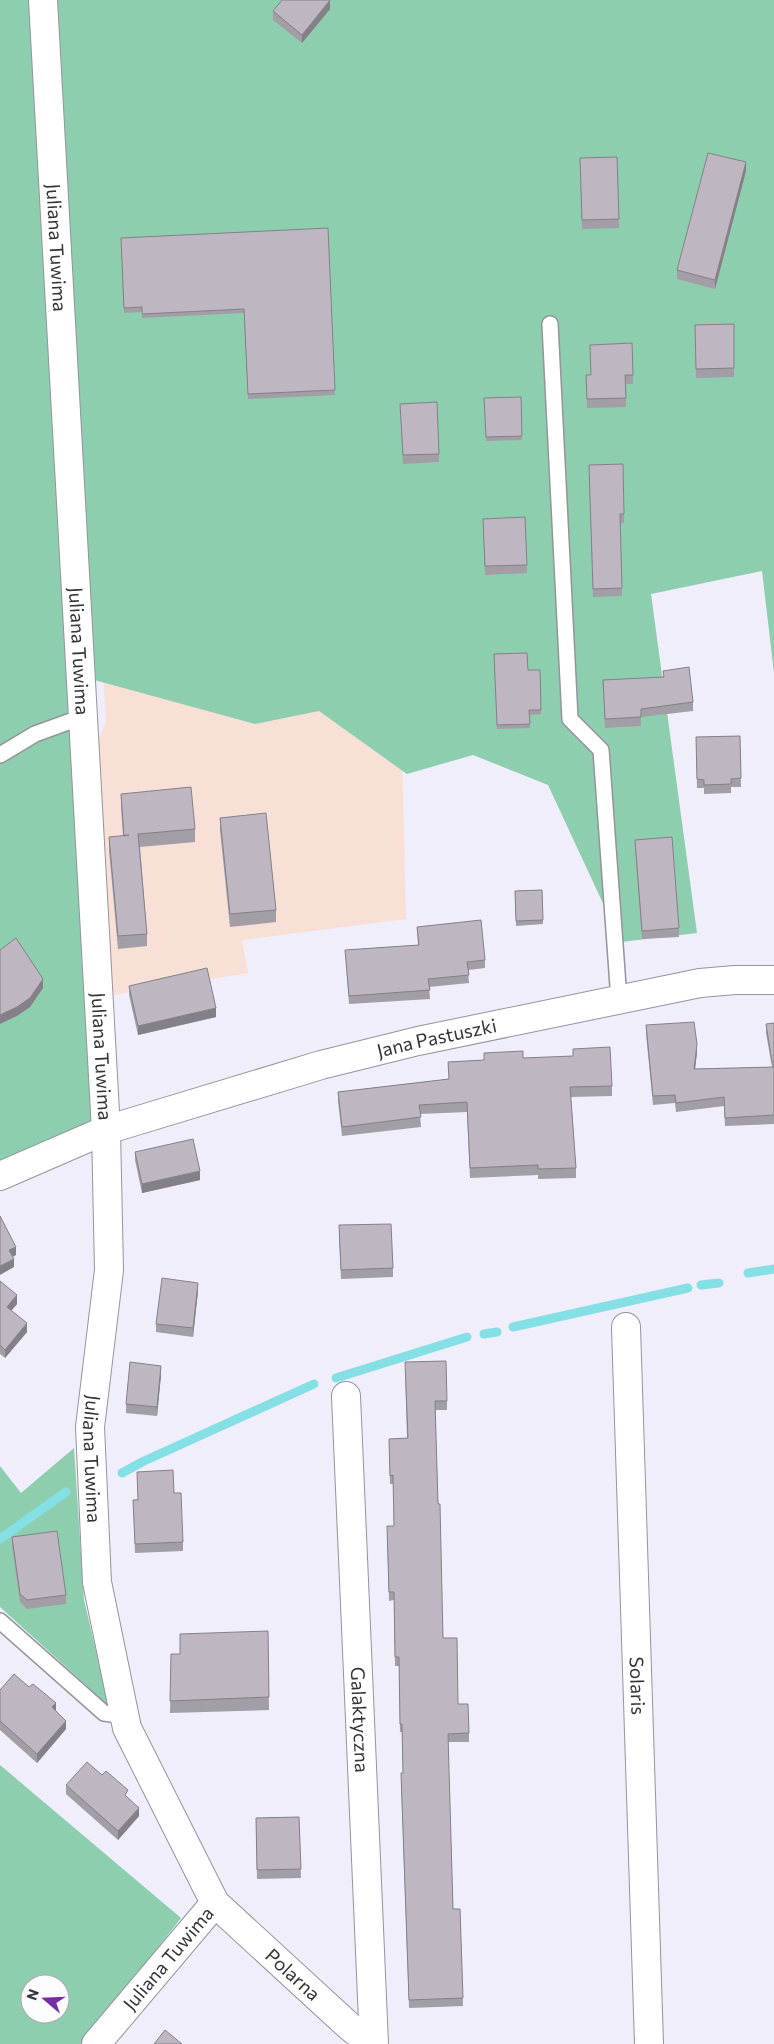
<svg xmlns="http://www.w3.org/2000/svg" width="774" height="2044" viewBox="0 0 774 2044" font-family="Commissioner,sans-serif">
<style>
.commercial{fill:#f8e0d6}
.green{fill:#8dceae;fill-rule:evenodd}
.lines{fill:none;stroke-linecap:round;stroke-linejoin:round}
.stream{stroke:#84e0e4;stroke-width:9}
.service-casing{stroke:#95939e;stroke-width:18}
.minor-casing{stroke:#95939e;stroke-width:30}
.tertiary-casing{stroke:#95939e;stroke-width:30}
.service{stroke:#fff;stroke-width:15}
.minor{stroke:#fff;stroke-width:28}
.tertiary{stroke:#fff;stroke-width:28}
.wall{fill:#a39da6}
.shaded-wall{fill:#858087}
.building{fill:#beb7c1;stroke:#858087}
.labels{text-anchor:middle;stroke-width:4.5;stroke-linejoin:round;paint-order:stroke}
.street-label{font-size:19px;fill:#343338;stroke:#fdfcff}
</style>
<rect width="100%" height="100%" fill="#efeefa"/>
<path class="commercial" d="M 75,170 L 393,382 L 406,919 L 242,940 L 248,973 L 107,996 L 93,754 L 106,722 Z"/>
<g class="green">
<path d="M 0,0 L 774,0 L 774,673 L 762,571 L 651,594 L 697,933 L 621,942 L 548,785 L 473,755 L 407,774 L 319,711 L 255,724 L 87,678 L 112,1128 L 0,1174 Z"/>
<path d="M 74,1448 L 84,1600 L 109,1706 L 0,1607 L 0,1466 L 21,1493 Z"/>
<path d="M 0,1765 L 181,1918 L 84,2044 L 0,2044 ZM 30,1984 L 60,1984 L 60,2014 L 30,2014 Z"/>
</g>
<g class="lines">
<g class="stream">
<path d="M 748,1273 L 774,1269"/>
<path d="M 701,1285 L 719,1283"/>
<path d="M 513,1327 L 688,1288"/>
<path d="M 484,1334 L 497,1332"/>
<path d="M 336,1378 L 467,1337"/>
<path d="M 122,1473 L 142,1462 L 314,1384"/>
<path d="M 0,1539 L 66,1492"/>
</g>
<defs>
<g id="service">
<path d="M 550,324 L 570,719 L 601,750 L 619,1000"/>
<path d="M 0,755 L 35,734 L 82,717"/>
<path d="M 0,1621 L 104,1713 L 125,1716"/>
</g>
<g id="minor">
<path id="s1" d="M 106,1130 L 109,1270 L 90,1427 L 97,1582 L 127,1728 L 215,1903 L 350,2027 L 372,2044"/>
<path id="s2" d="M 626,1327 L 649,2044"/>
<path id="s3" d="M 346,1396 L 374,2044"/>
<path id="s4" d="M 96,2044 L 215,1903"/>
</g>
<g id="tertiary">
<path id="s5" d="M 43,0 L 106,1130"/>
<path id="s6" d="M 0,1176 L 106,1130 L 321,1065 L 418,1041 L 700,983 L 735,980 L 774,980"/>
</g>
</defs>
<use href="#service" class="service-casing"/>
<use href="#minor" class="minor-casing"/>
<use href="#tertiary" class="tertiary-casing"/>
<use href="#service" class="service"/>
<use href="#minor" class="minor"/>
<use href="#tertiary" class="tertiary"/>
</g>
<g class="wall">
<path d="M 330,9 L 302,43 L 273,20 L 273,11 Z"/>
<path d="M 617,157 L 619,228 L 582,229 L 580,158 Z"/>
<path d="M 746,171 L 715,289 L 677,279 L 677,270 Z"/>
<path d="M 328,228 L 335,395 L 248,399 L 244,313 L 142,318 L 142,312 L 124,313 L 121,238 Z"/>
<path d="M 734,324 L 734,377 L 696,378 L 695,325 Z"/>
<path d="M 632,343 L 633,384 L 626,384 L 626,407 L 587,408 L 586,375 L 591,375 Z"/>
<path d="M 521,397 L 522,440 L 486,441 L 484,398 Z"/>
<path d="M 400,404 L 439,454 L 439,462 L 403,464 Z"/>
<path d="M 589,474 L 624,514 L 624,523 L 620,523 L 622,596 L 593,597 Z"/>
<path d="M 525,517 L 527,573 L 485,575 L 483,519 Z"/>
<path d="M 494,654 L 528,670 L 540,670 L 541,714 L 530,715 L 530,728 L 497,729 Z"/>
<path d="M 663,671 L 693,702 L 693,711 L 641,717 L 641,726 L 605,728 L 603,680 L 663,677 Z"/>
<path d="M 740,736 L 741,787 L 731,787 L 731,793 L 704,794 L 704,788 L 697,788 L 696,737 Z"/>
<path d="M 121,794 L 195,829 L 195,842 L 140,847 L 147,934 L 147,946 L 118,949 L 109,850 L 109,837 L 123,836 L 121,807 Z"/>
<path d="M 220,818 L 276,910 L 276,922 L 230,927 L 220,830 Z"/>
<path d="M 635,840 L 679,928 L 679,937 L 642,939 L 635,848 Z"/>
<path d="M 542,890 L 543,924 L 516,926 L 515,891 Z"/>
<path d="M 417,927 L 485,960 L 485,968 L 468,970 L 469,983 L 429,987 L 430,999 L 349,1004 L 345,950 L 418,945 Z"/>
<path d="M 129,986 L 216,1017 L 138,1035 L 129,995 Z"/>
<path d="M 774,1023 L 774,1124 L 725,1126 L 724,1106 L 676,1112 L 675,1103 L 653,1105 L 646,1034 L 646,1025 L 697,1052 L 695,1069 L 772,1067 L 766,1033 L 766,1024 Z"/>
<path d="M 484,1053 L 523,1058 L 612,1086 L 612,1096 L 571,1097 L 576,1168 L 576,1178 L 538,1179 L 538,1175 L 470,1178 L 467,1112 L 420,1114 L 421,1127 L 342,1136 L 338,1101 L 338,1092 L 449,1079 L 448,1062 L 484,1060 Z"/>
<path d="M 135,1152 L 200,1180 L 142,1193 L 135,1160 Z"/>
<path d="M 339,1234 L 393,1268 L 393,1277 L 341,1279 Z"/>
<path d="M 0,1281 L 17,1304 L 11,1310 L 27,1332 L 5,1358 L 0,1354 Z"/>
<path d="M 198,1291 L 193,1337 L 156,1332 L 156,1324 Z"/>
<path d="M 405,1371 L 447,1401 L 447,1410 L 435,1410 L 443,1638 L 458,1704 L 469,1733 L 469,1742 L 448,1742 L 453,1909 L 460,1909 L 463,2006 L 409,2008 L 401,1781 L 403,1773 L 402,1732 L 400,1732 L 399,1666 L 395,1666 L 394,1600 L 389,1601 L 387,1535 L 394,1526 L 393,1484 L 390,1484 L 389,1439 L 407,1438 Z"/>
<path d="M 161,1375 L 157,1416 L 126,1413 L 126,1404 Z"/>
<path d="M 174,1493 L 183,1542 L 183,1551 L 135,1553 L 133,1500 Z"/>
<path d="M 12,1537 L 66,1595 L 66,1604 L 27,1609 L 20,1602 L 12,1546 Z"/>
<path d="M 268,1631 L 269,1710 L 170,1713 L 171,1654 L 180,1654 Z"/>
<path d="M 0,1690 L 56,1710 L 66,1729 L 37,1763 L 0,1730 Z"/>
<path d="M 66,1785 L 128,1798 L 139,1816 L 118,1840 L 66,1794 Z"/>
<path d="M 299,1817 L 301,1878 L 257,1879 L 256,1818 Z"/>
</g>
<g class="shaded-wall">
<path d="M 330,0 L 330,9 L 302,43 L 302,35 Z"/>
<path d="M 746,162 L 746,171 L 715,289 L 715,280 Z"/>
<path d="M 43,979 L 43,988 L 30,1007 L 17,1016 L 0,1024 L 0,1015 Z"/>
<path d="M 216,1008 L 216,1017 L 138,1035 L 138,1026 Z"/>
<path d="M 697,1044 L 697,1052 L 694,1078 L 694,1069 Z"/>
<path d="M 200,1171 L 200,1180 L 142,1193 L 142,1184 Z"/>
<path d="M 16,1247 L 16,1255 L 9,1259 L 9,1250 Z"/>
<path d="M 14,1259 L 14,1267 L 0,1275 L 0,1266 Z"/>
<path d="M 198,1283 L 198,1291 L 193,1337 L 193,1328 Z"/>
<path d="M 17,1295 L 17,1304 L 7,1316 L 7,1307 Z"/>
<path d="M 27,1323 L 27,1332 L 5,1358 L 5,1350 Z"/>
<path d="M 161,1366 L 161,1375 L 157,1416 L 157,1407 Z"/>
<path d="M 56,1703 L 56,1712 L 52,1707 Z"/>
<path d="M 66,1721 L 66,1729 L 37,1763 L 37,1754 Z"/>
<path d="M 139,1808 L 139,1816 L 118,1840 L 118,1831 Z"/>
</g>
<g class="building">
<path d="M 282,0 L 330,0 L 302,35 L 273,11 Z"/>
<path d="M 708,153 L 746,162 L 715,280 L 677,270 Z"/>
<path d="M 617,157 L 619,219 L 582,220 L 580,158 Z"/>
<path d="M 328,228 L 335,390 L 248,394 L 244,309 L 142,314 L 142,307 L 124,308 L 121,238 Z"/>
<path d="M 734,324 L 734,368 L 696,369 L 695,325 Z"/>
<path d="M 632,343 L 633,375 L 625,375 L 626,398 L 587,399 L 586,375 L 591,375 L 590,345 Z"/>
<path d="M 521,397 L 522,436 L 486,437 L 484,398 Z"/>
<path d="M 437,402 L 439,454 L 403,455 L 400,404 Z"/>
<path d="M 623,464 L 624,514 L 620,514 L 622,588 L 593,589 L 589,465 Z"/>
<path d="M 525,517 L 527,565 L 485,566 L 483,519 Z"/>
<path d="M 527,653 L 528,670 L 540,670 L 541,710 L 529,710 L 530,724 L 497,725 L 494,654 Z"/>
<path d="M 689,667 L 693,702 L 641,709 L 641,717 L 605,719 L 603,680 L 664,677 L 663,671 Z"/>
<path d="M 740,736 L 741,778 L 731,779 L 731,784 L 704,785 L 704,780 L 697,779 L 696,737 Z"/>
<path d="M 191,787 L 195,829 L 138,834 L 147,934 L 118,936 L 109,837 L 129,835 L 124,836 L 121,794 Z"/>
<path d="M 266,813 L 276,910 L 230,914 L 220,818 Z"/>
<path d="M 672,837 L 679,928 L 642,931 L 635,840 Z"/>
<path d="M 542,890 L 543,920 L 516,921 L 515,891 Z"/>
<path d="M 481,920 L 485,960 L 467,962 L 469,975 L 428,979 L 430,990 L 349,996 L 345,950 L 419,945 L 417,927 Z"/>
<path d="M 16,938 L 43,979 L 30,998 L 17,1007 L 0,1015 L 0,950 Z"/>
<path d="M 207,968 L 216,1008 L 138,1026 L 129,986 Z"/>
<path d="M 694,1022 L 697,1044 L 694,1069 L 774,1067 L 774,1115 L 725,1118 L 724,1097 L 676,1103 L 675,1095 L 653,1096 L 646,1025 Z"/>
<path d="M 774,1023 L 774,1062 L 772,1062 L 766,1024 Z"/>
<path d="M 610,1047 L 612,1086 L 570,1087 L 576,1168 L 538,1169 L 538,1165 L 470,1168 L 467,1102 L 419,1105 L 421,1117 L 342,1127 L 338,1092 L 449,1079 L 448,1062 L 484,1060 L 484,1053 L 523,1051 L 523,1058 L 573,1056 L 573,1049 Z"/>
<path d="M 193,1139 L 200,1171 L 142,1184 L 135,1152 Z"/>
<path d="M 0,1216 L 16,1247 L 9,1250 L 14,1259 L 0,1266 Z"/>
<path d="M 391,1224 L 393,1268 L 341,1270 L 339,1225 Z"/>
<path d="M 162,1278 L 198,1283 L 193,1328 L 156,1324 Z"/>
<path d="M 0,1281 L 17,1295 L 7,1307 L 27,1323 L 5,1350 L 0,1345 Z"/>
<path d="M 446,1361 L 447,1401 L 435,1401 L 438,1504 L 440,1504 L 443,1638 L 457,1638 L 458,1704 L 468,1704 L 469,1733 L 448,1734 L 453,1909 L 460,1909 L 463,1998 L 409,2000 L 401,1773 L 403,1773 L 402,1724 L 400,1724 L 399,1657 L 395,1657 L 394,1592 L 389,1592 L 387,1526 L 394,1526 L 393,1475 L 390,1476 L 389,1439 L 408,1438 L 405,1362 Z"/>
<path d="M 130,1362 L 161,1366 L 157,1407 L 126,1404 Z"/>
<path d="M 173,1470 L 174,1493 L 181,1493 L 183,1542 L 135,1544 L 133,1500 L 138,1500 L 137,1472 Z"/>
<path d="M 57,1531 L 66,1595 L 27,1600 L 20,1594 L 12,1537 Z"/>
<path d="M 268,1631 L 269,1697 L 170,1701 L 171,1654 L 180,1654 L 180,1634 Z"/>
<path d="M 14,1674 L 29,1687 L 33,1684 L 56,1703 L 52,1707 L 66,1721 L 37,1754 L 0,1721 L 0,1690 Z"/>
<path d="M 87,1762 L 102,1775 L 106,1771 L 128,1790 L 125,1795 L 139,1808 L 118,1831 L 66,1785 Z"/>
<path d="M 299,1817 L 301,1869 L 257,1870 L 256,1818 Z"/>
<path d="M 165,2030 L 182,2044 L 154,2044 Z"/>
</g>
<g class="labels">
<g class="street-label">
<text dy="7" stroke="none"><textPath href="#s5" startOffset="248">Juliana Tuwima</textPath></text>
<text dy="7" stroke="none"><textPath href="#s5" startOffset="652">Juliana Tuwima</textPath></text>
<text dy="7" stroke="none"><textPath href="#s6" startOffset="459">Jana Pastuszki</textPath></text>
<text dy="7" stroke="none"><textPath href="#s5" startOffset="1058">Juliana Tuwima</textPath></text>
<text dy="7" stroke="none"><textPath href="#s1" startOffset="330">Juliana Tuwima</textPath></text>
<text dy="7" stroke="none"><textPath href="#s2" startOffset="359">Solaris</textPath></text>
<text dy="7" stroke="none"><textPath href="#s3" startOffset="324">Galaktyczna</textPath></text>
<text dy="7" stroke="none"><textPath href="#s4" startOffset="112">Juliana Tuwima</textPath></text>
<text dy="7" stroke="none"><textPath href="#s1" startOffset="904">Polarna</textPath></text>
</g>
</g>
<g transform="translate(45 1999) rotate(289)"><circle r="24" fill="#fdfcff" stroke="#adacaf"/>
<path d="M0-4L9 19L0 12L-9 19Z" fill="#762fa3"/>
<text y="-8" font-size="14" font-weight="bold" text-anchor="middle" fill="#343338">N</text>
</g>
</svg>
